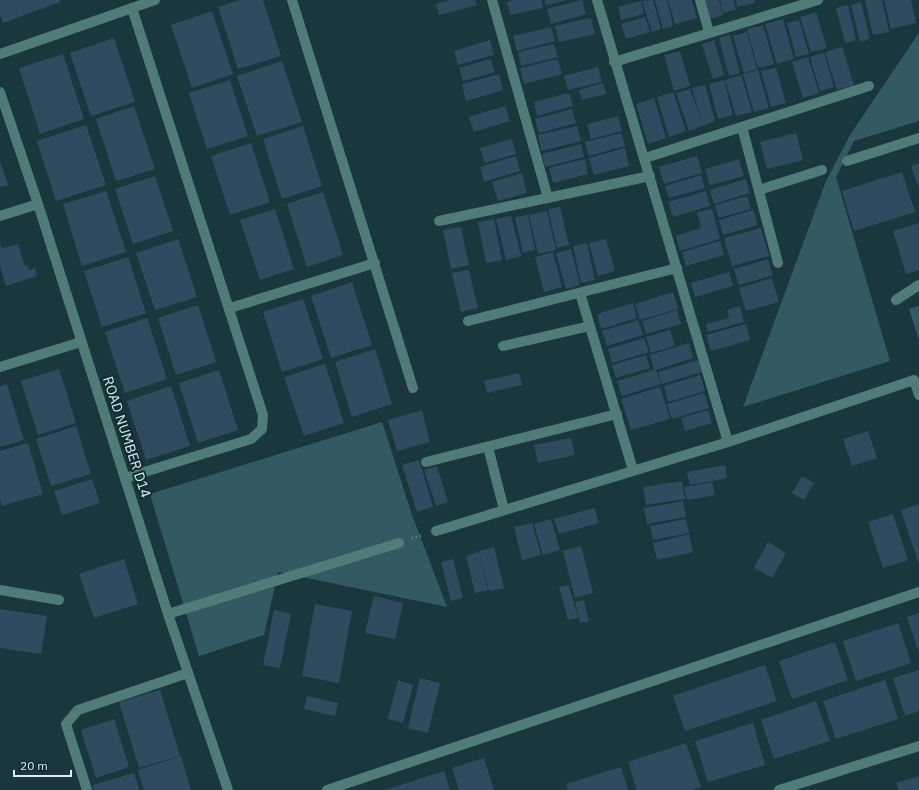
<svg xmlns="http://www.w3.org/2000/svg" width="919" height="790" viewBox="0 0 919 790" font-family="'IBM Plex Sans',sans-serif">
<style>
.green{fill:#335a63}
.building{fill:#304b5f}
.lines{fill:none;stroke-linecap:round;stroke-linejoin:round}
.path{stroke:#799096;stroke-width:2.5;stroke-dasharray:1 3;stroke-linecap:butt}
.minor{stroke:#507b79;stroke-width:10}
.labels{text-anchor:middle;stroke-width:4;stroke-linejoin:round;paint-order:stroke}
.street-label{font-size:14px;fill:#ddedf2;stroke:#102d33}
</style>
<rect width="100%" height="100%" fill="#1a373e"/>
<g class="green">
<path d="M 919,33 L 919,121 L 854,141 L 836,177 L 890,361 L 743,407 L 826,181 L 850,135 Z"/>
<path d="M 919,306 L 919,340 L 909,309 Z"/>
<path d="M 382,422 L 412,515 L 447,607 L 278,572 L 264,635 L 199,656 L 150,494 Z"/>
</g>
<g class="building">
<path d="M 0,0 L 60,0 L 60,2 L 3,23 L 0,15 Z"/>
<path d="M 239,0 L 263,0 L 281,56 L 238,69 L 218,7 Z"/>
<path d="M 449,0 L 475,0 L 477,5 L 439,15 L 436,4 Z"/>
<path d="M 514,0 L 541,0 L 543,8 L 510,15 L 507,2 Z"/>
<path d="M 545,0 L 564,0 L 564,1 L 546,5 Z"/>
<path d="M 582,0 L 586,14 L 551,24 L 547,9 Z"/>
<path d="M 653,0 L 661,29 L 652,32 L 642,1 Z"/>
<path d="M 655,0 L 667,0 L 673,26 L 663,29 Z"/>
<path d="M 668,0 L 692,0 L 697,18 L 675,24 Z"/>
<path d="M 703,0 L 719,0 L 723,15 L 709,19 Z"/>
<path d="M 720,0 L 733,0 L 736,10 L 723,13 Z"/>
<path d="M 736,0 L 754,0 L 755,3 L 737,7 Z"/>
<path d="M 865,0 L 882,0 L 889,32 L 873,35 Z"/>
<path d="M 884,0 L 911,0 L 916,23 L 891,29 Z"/>
<path d="M 641,1 L 644,14 L 621,20 L 618,7 Z"/>
<path d="M 861,2 L 870,39 L 860,42 L 851,5 Z"/>
<path d="M 848,5 L 856,40 L 845,43 L 836,8 Z"/>
<path d="M 212,11 L 233,74 L 192,88 L 171,25 Z"/>
<path d="M 816,12 L 827,48 L 811,52 L 800,17 Z"/>
<path d="M 645,17 L 650,32 L 626,39 L 621,24 Z"/>
<path d="M 591,18 L 595,34 L 559,42 L 555,26 Z"/>
<path d="M 783,19 L 794,59 L 777,64 L 765,24 Z"/>
<path d="M 799,20 L 809,54 L 796,57 L 787,23 Z"/>
<path d="M 763,25 L 774,64 L 758,68 L 747,29 Z"/>
<path d="M 551,27 L 555,41 L 517,51 L 513,36 Z"/>
<path d="M 747,32 L 757,69 L 744,73 L 733,36 Z"/>
<path d="M 730,35 L 740,73 L 729,76 L 719,38 Z"/>
<path d="M 114,38 L 135,102 L 91,116 L 70,53 Z"/>
<path d="M 490,40 L 494,55 L 458,65 L 454,51 Z"/>
<path d="M 714,40 L 724,75 L 713,79 L 702,44 Z"/>
<path d="M 554,44 L 558,57 L 521,66 L 518,52 Z"/>
<path d="M 842,47 L 854,85 L 837,90 L 825,52 Z"/>
<path d="M 680,51 L 690,86 L 674,91 L 664,55 Z"/>
<path d="M 824,53 L 834,87 L 820,91 L 810,57 Z"/>
<path d="M 63,54 L 84,119 L 40,134 L 19,68 Z"/>
<path d="M 808,57 L 819,93 L 803,98 L 792,62 Z"/>
<path d="M 490,59 L 495,72 L 463,81 L 459,68 Z"/>
<path d="M 558,59 L 562,74 L 524,84 L 520,68 Z"/>
<path d="M 282,61 L 302,122 L 257,136 L 237,76 Z"/>
<path d="M 598,67 L 602,82 L 568,90 L 564,76 Z"/>
<path d="M 776,68 L 786,103 L 771,107 L 761,71 Z"/>
<path d="M 758,70 L 769,108 L 754,112 L 743,74 Z"/>
<path d="M 499,74 L 503,90 L 466,101 L 462,84 Z"/>
<path d="M 741,75 L 752,112 L 736,116 L 725,80 Z"/>
<path d="M 230,80 L 248,136 L 207,149 L 189,93 Z"/>
<path d="M 724,80 L 733,115 L 718,119 L 709,84 Z"/>
<path d="M 603,83 L 606,94 L 582,100 L 579,90 Z"/>
<path d="M 705,85 L 715,121 L 689,131 L 676,93 L 690,89 L 702,122 L 692,88 Z"/>
<path d="M 673,92 L 686,131 L 669,137 L 657,97 Z"/>
<path d="M 569,93 L 573,106 L 537,116 L 534,102 Z"/>
<path d="M 654,98 L 666,138 L 648,144 L 636,104 Z"/>
<path d="M 134,106 L 155,169 L 116,181 L 96,119 Z"/>
<path d="M 505,106 L 510,121 L 474,132 L 469,117 Z"/>
<path d="M 572,109 L 576,123 L 539,133 L 535,119 Z"/>
<path d="M 618,116 L 622,131 L 591,139 L 587,124 Z"/>
<path d="M 86,125 L 106,185 L 56,201 L 37,141 Z"/>
<path d="M 303,126 L 322,186 L 282,199 L 263,139 Z"/>
<path d="M 577,126 L 581,141 L 541,151 L 538,135 Z"/>
<path d="M 621,133 L 625,146 L 589,156 L 585,142 Z"/>
<path d="M 796,133 L 803,160 L 767,169 L 760,142 Z"/>
<path d="M 512,139 L 516,154 L 485,163 L 480,148 Z"/>
<path d="M 251,143 L 270,202 L 230,215 L 211,156 Z"/>
<path d="M 581,144 L 584,157 L 545,167 L 542,154 Z"/>
<path d="M 625,148 L 629,166 L 594,175 L 589,158 Z"/>
<path d="M 516,156 L 520,171 L 484,182 L 480,167 Z"/>
<path d="M 697,156 L 702,173 L 664,184 L 659,167 Z"/>
<path d="M 585,159 L 588,174 L 553,183 L 549,168 Z"/>
<path d="M 739,159 L 744,176 L 710,185 L 705,169 Z"/>
<path d="M 0,162 L 8,185 L 0,187 Z"/>
<path d="M 919,163 L 919,189 L 911,166 Z"/>
<path d="M 902,172 L 915,212 L 854,231 L 842,191 Z"/>
<path d="M 522,173 L 527,193 L 498,201 L 492,182 Z"/>
<path d="M 701,175 L 705,188 L 669,198 L 665,186 Z"/>
<path d="M 155,176 L 173,231 L 133,244 L 115,189 Z"/>
<path d="M 746,179 L 750,193 L 714,204 L 710,190 Z"/>
<path d="M 106,191 L 126,252 L 82,266 L 63,204 Z"/>
<path d="M 706,191 L 710,206 L 673,217 L 668,202 Z"/>
<path d="M 323,192 L 343,255 L 307,267 L 287,204 Z"/>
<path d="M 747,196 L 751,209 L 719,218 L 715,205 Z"/>
<path d="M 560,207 L 569,245 L 557,248 L 548,209 Z"/>
<path d="M 275,209 L 294,269 L 260,280 L 240,220 Z"/>
<path d="M 712,209 L 720,239 L 680,251 L 676,236 L 701,228 L 697,212 Z"/>
<path d="M 753,210 L 758,225 L 723,235 L 719,220 Z"/>
<path d="M 547,211 L 556,250 L 538,254 L 529,215 Z"/>
<path d="M 528,215 L 535,250 L 523,253 L 515,217 Z"/>
<path d="M 511,216 L 521,256 L 506,260 L 496,219 Z"/>
<path d="M 494,219 L 502,260 L 486,263 L 478,222 Z"/>
<path d="M 919,223 L 919,270 L 906,274 L 893,231 Z"/>
<path d="M 461,227 L 469,265 L 451,269 L 443,230 Z"/>
<path d="M 761,228 L 769,256 L 732,266 L 724,238 Z"/>
<path d="M 178,239 L 197,297 L 155,310 L 136,253 Z"/>
<path d="M 606,239 L 615,271 L 598,276 L 589,243 Z"/>
<path d="M 720,241 L 724,255 L 686,266 L 682,252 Z"/>
<path d="M 0,243 L 2,248 L 18,244 L 25,266 L 28,265 L 29,270 L 35,268 L 37,276 L 6,286 L 0,266 Z"/>
<path d="M 587,243 L 595,280 L 581,283 L 573,246 Z"/>
<path d="M 571,249 L 580,285 L 566,289 L 556,253 Z"/>
<path d="M 553,252 L 562,287 L 544,292 L 535,257 Z"/>
<path d="M 128,257 L 146,313 L 102,327 L 84,271 Z"/>
<path d="M 768,259 L 773,275 L 739,285 L 734,269 Z"/>
<path d="M 469,270 L 478,308 L 461,312 L 452,273 Z"/>
<path d="M 729,272 L 733,286 L 695,297 L 691,283 Z"/>
<path d="M 772,278 L 779,302 L 746,311 L 739,288 Z"/>
<path d="M 352,282 L 372,345 L 331,358 L 311,296 Z"/>
<path d="M 673,292 L 678,309 L 640,320 L 635,304 Z"/>
<path d="M 303,299 L 323,359 L 282,372 L 263,312 Z"/>
<path d="M 633,303 L 637,318 L 601,329 L 597,314 Z"/>
<path d="M 198,305 L 216,362 L 176,375 L 158,318 Z"/>
<path d="M 740,306 L 744,322 L 708,332 L 706,324 L 729,318 L 727,310 Z"/>
<path d="M 677,310 L 681,324 L 646,334 L 642,321 Z"/>
<path d="M 147,318 L 167,379 L 125,393 L 105,332 Z"/>
<path d="M 638,320 L 643,335 L 607,346 L 602,331 Z"/>
<path d="M 746,324 L 750,340 L 711,351 L 706,335 Z"/>
<path d="M 670,330 L 675,346 L 651,353 L 646,337 Z"/>
<path d="M 644,338 L 649,352 L 612,363 L 608,349 Z"/>
<path d="M 689,343 L 693,358 L 656,370 L 661,384 L 622,396 L 617,381 L 654,370 L 650,355 Z"/>
<path d="M 375,349 L 392,404 L 352,417 L 335,362 Z"/>
<path d="M 646,355 L 650,368 L 616,378 L 612,365 Z"/>
<path d="M 698,360 L 702,372 L 662,384 L 658,372 Z"/>
<path d="M 325,364 L 344,423 L 304,436 L 284,377 Z"/>
<path d="M 59,369 L 76,423 L 38,435 L 21,381 Z"/>
<path d="M 219,370 L 238,430 L 198,443 L 179,383 Z"/>
<path d="M 519,373 L 522,385 L 487,393 L 484,381 Z"/>
<path d="M 700,375 L 705,391 L 668,402 L 664,386 Z"/>
<path d="M 7,384 L 24,440 L 0,447 L 0,386 Z"/>
<path d="M 171,386 L 190,446 L 146,460 L 127,401 Z"/>
<path d="M 660,387 L 670,419 L 631,430 L 621,399 Z"/>
<path d="M 704,393 L 709,408 L 672,419 L 667,404 Z"/>
<path d="M 422,410 L 430,442 L 397,451 L 388,420 Z"/>
<path d="M 708,410 L 712,423 L 685,431 L 681,418 Z"/>
<path d="M 76,426 L 91,474 L 51,486 L 36,439 Z"/>
<path d="M 868,431 L 877,458 L 852,466 L 843,439 Z"/>
<path d="M 571,438 L 575,455 L 538,463 L 534,445 Z"/>
<path d="M 28,443 L 43,494 L 2,506 L 0,499 L 0,451 Z"/>
<path d="M 419,460 L 433,507 L 417,512 L 402,465 Z"/>
<path d="M 725,465 L 727,478 L 690,485 L 687,472 Z"/>
<path d="M 437,466 L 448,502 L 436,506 L 424,470 Z"/>
<path d="M 802,476 L 814,483 L 804,500 L 792,493 Z"/>
<path d="M 92,479 L 100,503 L 62,515 L 54,491 Z"/>
<path d="M 682,481 L 685,499 L 646,505 L 643,487 Z"/>
<path d="M 712,482 L 715,495 L 687,500 L 684,487 Z"/>
<path d="M 683,501 L 686,517 L 647,524 L 644,508 Z"/>
<path d="M 919,504 L 919,564 L 901,510 Z"/>
<path d="M 594,508 L 599,523 L 559,534 L 554,519 Z"/>
<path d="M 893,514 L 908,560 L 883,568 L 868,522 Z"/>
<path d="M 551,519 L 560,550 L 543,555 L 534,524 Z"/>
<path d="M 686,519 L 689,533 L 653,540 L 650,526 Z"/>
<path d="M 532,523 L 541,555 L 522,560 L 514,527 Z"/>
<path d="M 689,534 L 693,552 L 657,560 L 653,543 Z"/>
<path d="M 768,542 L 786,553 L 772,578 L 754,568 Z"/>
<path d="M 581,546 L 593,593 L 575,598 L 563,551 Z"/>
<path d="M 494,547 L 504,588 L 489,591 L 479,551 Z"/>
<path d="M 479,552 L 488,590 L 475,593 L 466,556 Z"/>
<path d="M 124,559 L 138,604 L 94,618 L 79,574 Z"/>
<path d="M 453,559 L 463,598 L 451,601 L 441,562 Z"/>
<path d="M 569,585 L 578,618 L 568,620 L 559,587 Z"/>
<path d="M 374,596 L 403,603 L 395,639 L 365,633 Z"/>
<path d="M 584,600 L 589,621 L 580,623 L 575,602 Z"/>
<path d="M 315,604 L 352,611 L 339,683 L 302,676 Z"/>
<path d="M 0,609 L 47,616 L 41,654 L 0,648 Z"/>
<path d="M 274,610 L 291,614 L 280,668 L 263,665 Z"/>
<path d="M 919,613 L 919,653 L 907,617 Z"/>
<path d="M 898,623 L 911,663 L 856,681 L 843,641 Z"/>
<path d="M 835,642 L 848,680 L 792,699 L 779,661 Z"/>
<path d="M 765,665 L 777,701 L 685,731 L 673,696 Z"/>
<path d="M 919,670 L 919,711 L 905,716 L 893,678 Z"/>
<path d="M 420,678 L 440,683 L 428,733 L 408,728 Z"/>
<path d="M 398,680 L 413,685 L 403,723 L 388,719 Z"/>
<path d="M 885,680 L 898,719 L 836,739 L 823,701 Z"/>
<path d="M 160,690 L 180,756 L 139,768 L 119,702 Z"/>
<path d="M 307,696 L 338,703 L 335,716 L 304,709 Z"/>
<path d="M 816,701 L 830,741 L 774,759 L 761,720 Z"/>
<path d="M 114,719 L 129,767 L 96,778 L 81,730 Z"/>
<path d="M 753,723 L 765,765 L 708,782 L 695,741 Z"/>
<path d="M 686,743 L 701,787 L 692,790 L 637,790 L 628,762 Z"/>
<path d="M 181,756 L 191,790 L 144,790 L 138,770 Z"/>
<path d="M 484,758 L 494,790 L 459,790 L 452,768 Z"/>
<path d="M 621,767 L 628,790 L 568,790 L 566,784 Z"/>
<path d="M 444,771 L 450,790 L 385,790 Z"/>
<path d="M 134,773 L 139,790 L 94,790 L 93,785 Z"/>
<path d="M 919,776 L 919,790 L 899,790 L 896,783 Z"/>
</g>
<g class="lines">
<path class="path" d="M 412,538 L 423,535"/>
<g class="minor">
<path d="M 292,0 L 413,388"/>
<path d="M 492,0 L 548,198"/>
<path d="M 597,0 L 728,442"/>
<path d="M 700,0 L 709,32"/>
<path d="M 0,54 L 155,0"/>
<path d="M 614,62 L 818,0"/>
<path d="M 0,92 L 38,204 L 168,614 L 228,790"/>
<path d="M 742,127 L 778,263"/>
<path d="M 645,158 L 869,86"/>
<path d="M 847,161 L 919,138"/>
<path d="M 759,190 L 822,170"/>
<path d="M 0,216 L 38,204"/>
<path d="M 439,221 L 650,176"/>
<path d="M 580,293 L 633,470"/>
<path d="M 896,300 L 919,285"/>
<path d="M 230,308 L 375,263"/>
<path d="M 468,321 L 677,268"/>
<path d="M 503,346 L 590,326"/>
<path d="M 0,367 L 81,342"/>
<path d="M 488,447 L 504,510"/>
<path d="M 426,462 L 617,414"/>
<path d="M 125,478 L 251,439 L 262,429 L 263,415 L 132,8"/>
<path d="M 436,531 L 728,442 L 914,380 L 919,395"/>
<path d="M 0,590 L 59,600"/>
<path d="M 168,614 L 399,543"/>
<path d="M 87,790 L 66,724 L 78,710 L 188,673"/>
<path d="M 327,790 L 919,592"/>
<path d="M 779,790 L 919,746"/>
</g>
</g>
<g class="labels">
<g class="street-label">
<text transform="translate(127 437) rotate(72)" y="5">ROAD NUMBER D14</text>
</g>
</g>
<path d="M14 770v6h57v-6" fill="none" stroke="#ddedf2" stroke-width="2"/>
<text x="20" y="770" font-size="12" fill="#ddedf2" stroke="#102d33" stroke-width="3" paint-order="stroke">20 m</text>
</svg>
